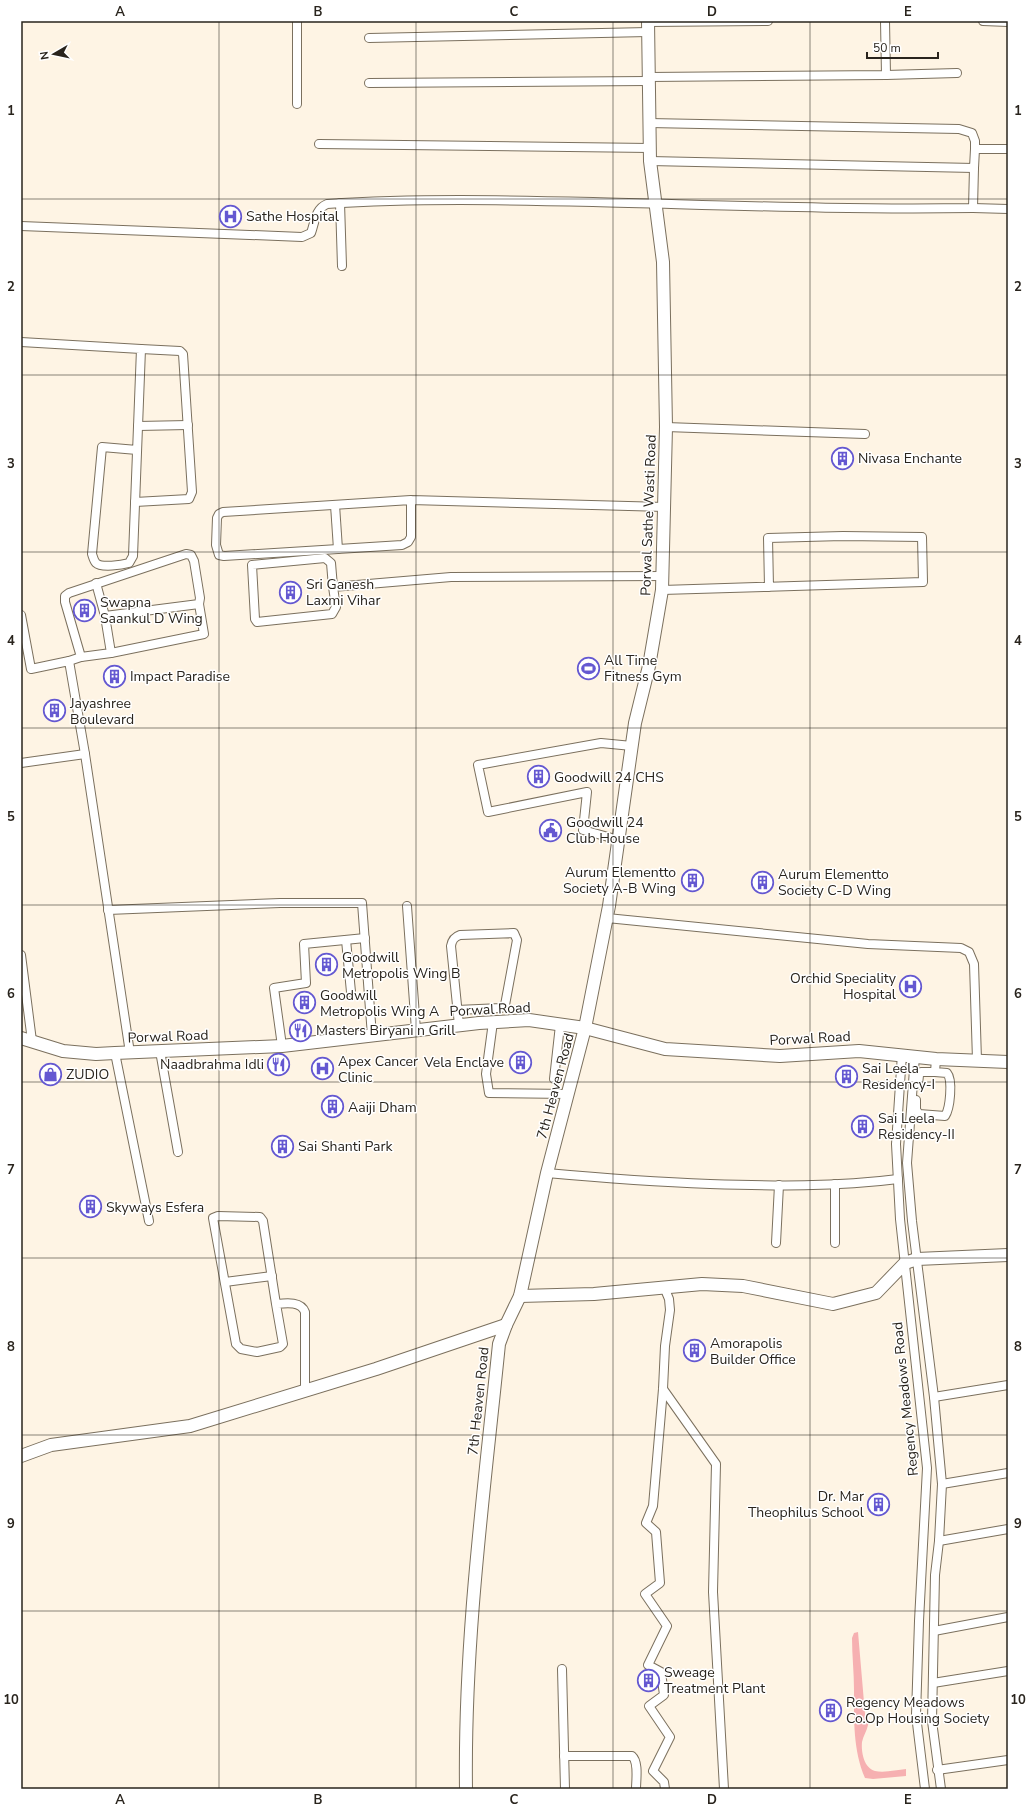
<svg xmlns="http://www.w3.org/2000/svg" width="1029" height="1810" viewBox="0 0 1029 1810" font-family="'Nunito Sans',sans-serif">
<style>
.forest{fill:#f6b0b1}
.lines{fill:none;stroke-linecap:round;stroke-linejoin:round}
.street-casing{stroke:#7b705e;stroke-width:10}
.secondary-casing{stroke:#7b705e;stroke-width:14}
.street{stroke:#fff;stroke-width:8}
.secondary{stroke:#fff;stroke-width:12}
.grid{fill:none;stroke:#29241d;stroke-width:1;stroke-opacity:0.55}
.labels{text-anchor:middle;stroke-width:3;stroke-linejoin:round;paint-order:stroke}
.poi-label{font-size:14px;fill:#29241d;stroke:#fff;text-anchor:start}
.street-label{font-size:14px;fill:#29241d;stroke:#fff}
.neatline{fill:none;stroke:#29241d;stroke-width:1.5}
.grid-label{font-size:13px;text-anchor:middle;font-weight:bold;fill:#29241d}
</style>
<rect width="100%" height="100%" fill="#fef4e4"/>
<path class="forest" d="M 858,1632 L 865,1714 C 867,1718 869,1720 868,1725 C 867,1731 863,1736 862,1742 C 861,1752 864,1768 875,1771 C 884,1773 897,1770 906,1769 L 906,1776 L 873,1779 L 865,1778 C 853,1750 854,1720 854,1690 C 854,1673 852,1655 852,1638 L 854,1633 Z"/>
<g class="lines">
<defs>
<g id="street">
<path d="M 983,21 L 1008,22"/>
<path d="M 648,22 L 768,21"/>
<path d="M 369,38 L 648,32"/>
<path d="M 886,75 L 957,73"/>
<path d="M 648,77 L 886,75 L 885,21"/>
<path d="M 369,83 L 648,81"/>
<path d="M 297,104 L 297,21"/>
<path d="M 649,123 L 959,129 L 972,133 L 975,141 L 975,149"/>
<path d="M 319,144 L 650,148"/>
<path d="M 650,161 L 974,168 L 975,149 L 1008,149"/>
<path d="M 340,203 L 342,266"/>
<path d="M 973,208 L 1008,209"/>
<path d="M 21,226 L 302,237 L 311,233 C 315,222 315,209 327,204 C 416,198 505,200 593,202 C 720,205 846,210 973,208 L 974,168"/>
<path d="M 21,342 L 141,349 L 133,556 L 129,563 C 122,565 101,568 96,563 C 94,561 93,557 92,554 L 102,447 L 137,450"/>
<path d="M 138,426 L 188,425"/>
<path d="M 666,427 L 865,434"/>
<path d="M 411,500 L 223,512 L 219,514 L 217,518 L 216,545 L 219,555 L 224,556 L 402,545 L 408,542 L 411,537 L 411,500 L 665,507"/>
<path d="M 135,502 L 189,499 L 192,492 L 183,354 L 180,351 L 141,349"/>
<path d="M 335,505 L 338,549"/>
<path d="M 333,587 L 331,563 L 325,558 L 252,565 L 255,619 L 257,622 L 332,614 L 336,607 L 333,587 L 451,577 L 663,576"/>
<path d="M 662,590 L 923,582 L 922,537 L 843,536 L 768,538 L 769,587"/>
<path d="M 21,615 L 31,669 L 69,661 L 85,754 L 130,1053"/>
<path d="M 111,653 L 204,634 L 199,604"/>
<path d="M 81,657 L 65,602 L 65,596 L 69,593 L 186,554 L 191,555 L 194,561 L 200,598 L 199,604 L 105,616"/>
<path d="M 69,661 L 81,657 L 111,653 L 105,616 L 96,583"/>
<path d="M 21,763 L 85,754"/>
<path d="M 619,840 L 583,830 L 587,792 L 488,812 L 478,765 L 601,743 L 632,746"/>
<path d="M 407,906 L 416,1030"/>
<path d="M 108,910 L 280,903 L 362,903 L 372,1036"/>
<path d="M 607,918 L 868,944 L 961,948 L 969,952 L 974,964 L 977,1060"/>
<path d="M 346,940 L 351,992"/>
<path d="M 21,955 L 32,1041"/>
<path d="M 457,1010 L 501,1008 L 505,1005 L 517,940 L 514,933 L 460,935 C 454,937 452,940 451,946 L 459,1025"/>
<path d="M 493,1022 L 486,1074 L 489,1093 L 568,1094"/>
<path d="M 282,1046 L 274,988 L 306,983 L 304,944 L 365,938"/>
<path d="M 160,1051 L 178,1152"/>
<path d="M 115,1053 L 149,1221"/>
<path d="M 902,1054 L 896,1144 L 900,1219 L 927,1468 L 919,1621 L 916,1715 L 925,1789"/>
<path d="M 915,1056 L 907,1163 L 912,1221 L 934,1397 L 942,1484 L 939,1541 L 935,1575 L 932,1721 L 941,1789"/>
<path d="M 554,1079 L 560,1025"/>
<path d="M 918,1085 L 919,1075 L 921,1072 L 935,1072"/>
<path d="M 916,1100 L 916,1110 L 919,1114 L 945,1116 C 950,1109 953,1080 947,1073 L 935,1072 L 936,1059"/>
<path d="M 547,1173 C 602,1178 656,1182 710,1184 C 773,1186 836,1187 898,1179"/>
<path d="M 776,1243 L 779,1185"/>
<path d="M 835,1243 L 835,1184"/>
<path d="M 225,1282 L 272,1276"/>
<path d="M 664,1287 L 669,1299 L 670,1310 L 665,1346 L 663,1389 L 653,1506 L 646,1523 L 656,1532 L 660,1583 L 645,1594 L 667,1626 L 648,1665 L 661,1672 L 664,1695 L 649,1706 L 670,1737 L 653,1771 L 664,1782 L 665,1789"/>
<path d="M 276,1304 L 283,1344 L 280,1347 L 257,1352 L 241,1349 L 236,1344 L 213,1218 L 218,1216 L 260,1217 L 263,1221 L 276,1304 C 286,1303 301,1301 305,1312 L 305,1390"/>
<path d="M 663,1389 L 716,1464 L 713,1592 L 724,1789"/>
<path d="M 934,1397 L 1008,1385"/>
<path d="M 942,1484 L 1008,1473"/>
<path d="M 939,1541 L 1008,1529"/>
<path d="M 934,1631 L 1008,1617"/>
<path d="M 562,1669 L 565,1789"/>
<path d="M 933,1683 L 1008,1671"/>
<path d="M 564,1756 L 632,1756 C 639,1762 636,1780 636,1789"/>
<path d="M 937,1770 L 1008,1760"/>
</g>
<g id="secondary">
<path d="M 21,1038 L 63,1051 L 96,1054 L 115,1053 L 282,1046 L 479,1023 L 529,1020 L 585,1028 L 665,1049 L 780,1056 L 859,1051 L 936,1059 L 1008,1062"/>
<path d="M 520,1296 L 594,1294 L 702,1284 L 743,1286 L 833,1304 L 876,1293 L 905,1263 L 917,1259 L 1008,1255"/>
<path d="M 21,1456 L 51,1445 L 190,1426 L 376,1369 L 506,1325"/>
<path d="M 466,1789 C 464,1640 484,1492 499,1344 L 506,1325 L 520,1296 L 547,1173 L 585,1028 L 609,906 L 635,723 L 649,666 L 662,590 L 666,427 L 663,262 L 650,161 L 648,21"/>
</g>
</defs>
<use href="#street" class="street-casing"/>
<use href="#secondary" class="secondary-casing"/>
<use href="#street" class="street"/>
<use href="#secondary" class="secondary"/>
</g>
<path class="grid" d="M 219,21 L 219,1789M 416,21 L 416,1789M 613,21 L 613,1789M 810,21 L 810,1789M 21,199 L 1008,199M 21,375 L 1008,375M 21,552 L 1008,552M 21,728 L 1008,728M 21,905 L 1008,905M 21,1082 L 1008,1082M 21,1258 L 1008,1258M 21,1435 L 1008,1435M 21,1611 L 1008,1611"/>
<defs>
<symbol id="hospital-ring" viewBox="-11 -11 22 22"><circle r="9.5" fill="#fff" stroke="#6458d1" stroke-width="1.5"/><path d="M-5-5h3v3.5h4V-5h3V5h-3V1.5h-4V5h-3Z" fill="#6458d1"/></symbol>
<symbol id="building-ring" viewBox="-11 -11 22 22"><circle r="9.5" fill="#fff" stroke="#6458d1" stroke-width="1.5"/><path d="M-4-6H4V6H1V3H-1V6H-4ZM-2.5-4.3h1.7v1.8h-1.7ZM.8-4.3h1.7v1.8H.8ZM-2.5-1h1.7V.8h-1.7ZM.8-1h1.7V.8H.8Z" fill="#6458d1"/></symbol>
<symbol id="stadium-ring" viewBox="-11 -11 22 22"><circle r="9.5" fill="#fff" stroke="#6458d1" stroke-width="1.5"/><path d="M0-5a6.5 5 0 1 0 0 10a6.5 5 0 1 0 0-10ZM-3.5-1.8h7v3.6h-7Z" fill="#6458d1"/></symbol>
<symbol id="civic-ring" viewBox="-11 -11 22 22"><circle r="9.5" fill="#fff" stroke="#6458d1" stroke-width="1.5"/><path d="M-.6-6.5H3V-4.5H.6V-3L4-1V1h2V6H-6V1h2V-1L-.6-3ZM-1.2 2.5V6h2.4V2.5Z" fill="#6458d1"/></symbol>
<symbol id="restaurant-ring" viewBox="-11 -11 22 22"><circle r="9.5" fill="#fff" stroke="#6458d1" stroke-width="1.5"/><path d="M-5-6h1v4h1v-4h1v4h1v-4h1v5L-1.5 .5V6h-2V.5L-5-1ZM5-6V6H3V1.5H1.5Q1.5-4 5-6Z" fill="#6458d1"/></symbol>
<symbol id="shop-ring" viewBox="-11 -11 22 22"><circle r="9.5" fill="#fff" stroke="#6458d1" stroke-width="1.5"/><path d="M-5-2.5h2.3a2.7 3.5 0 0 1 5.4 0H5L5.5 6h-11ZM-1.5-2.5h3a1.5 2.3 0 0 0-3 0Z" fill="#6458d1"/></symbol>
</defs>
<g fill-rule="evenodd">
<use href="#hospital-ring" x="218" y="204" width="25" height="25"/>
<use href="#building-ring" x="830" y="446" width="25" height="25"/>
<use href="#building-ring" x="278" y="580" width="25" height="25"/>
<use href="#building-ring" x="72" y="598" width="25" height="25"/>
<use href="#stadium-ring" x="576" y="656" width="25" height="25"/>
<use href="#building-ring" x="102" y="664" width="25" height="25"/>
<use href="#building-ring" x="42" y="698" width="25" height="25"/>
<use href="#building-ring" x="526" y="764" width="25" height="25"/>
<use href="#civic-ring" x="538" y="818" width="25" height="25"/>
<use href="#building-ring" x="680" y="868" width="25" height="25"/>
<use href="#building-ring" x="750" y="870" width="25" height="25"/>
<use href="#building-ring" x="314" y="952" width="25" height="25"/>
<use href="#hospital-ring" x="898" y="974" width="25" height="25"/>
<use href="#building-ring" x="292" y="990" width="25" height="25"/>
<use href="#restaurant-ring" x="288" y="1018" width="25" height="25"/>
<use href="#building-ring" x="508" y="1050" width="25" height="25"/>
<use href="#restaurant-ring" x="266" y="1052" width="25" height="25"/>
<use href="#hospital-ring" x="310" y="1056" width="25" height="25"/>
<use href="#shop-ring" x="38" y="1062" width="25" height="25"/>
<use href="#building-ring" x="834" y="1064" width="25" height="25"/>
<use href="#building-ring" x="320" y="1094" width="25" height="25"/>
<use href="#building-ring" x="850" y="1114" width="25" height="25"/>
<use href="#building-ring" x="270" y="1134" width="25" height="25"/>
<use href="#building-ring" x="78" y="1194" width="25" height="25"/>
<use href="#building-ring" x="682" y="1338" width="25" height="25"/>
<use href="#building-ring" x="866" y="1492" width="25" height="25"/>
<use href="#building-ring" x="636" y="1668" width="25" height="25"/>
<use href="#building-ring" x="818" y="1698" width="25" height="25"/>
</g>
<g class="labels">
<g class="poi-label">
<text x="246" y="221">Sathe Hospital</text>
<text x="858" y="463">Nivasa Enchante</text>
<text x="306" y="589">Sri Ganesh<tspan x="306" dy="16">Laxmi Vihar</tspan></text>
<text x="100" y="607">Swapna<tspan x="100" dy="16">Saankul D Wing</tspan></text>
<text x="604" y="665">All Time<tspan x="604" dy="16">Fitness Gym</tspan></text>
<text x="130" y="681">Impact Paradise</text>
<text x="70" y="708">Jayashree<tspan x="70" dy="16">Boulevard</tspan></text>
<text x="554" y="782">Goodwill 24 CHS</text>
<text x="566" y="827">Goodwill 24<tspan x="566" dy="16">Club House</tspan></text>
<text x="676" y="877" text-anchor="end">Aurum Elementto<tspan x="676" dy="16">Society A-B Wing</tspan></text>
<text x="778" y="879">Aurum Elementto<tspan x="778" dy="16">Society C-D Wing</tspan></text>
<text x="342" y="962">Goodwill<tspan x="342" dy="16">Metropolis Wing B</tspan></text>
<text x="896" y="983" text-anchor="end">Orchid Speciality<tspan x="896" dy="16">Hospital</tspan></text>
<text x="320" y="1000">Goodwill<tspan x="320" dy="16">Metropolis Wing A</tspan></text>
<text x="316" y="1035">Masters Biryani n Grill</text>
<text x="338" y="1066">Apex Cancer<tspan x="338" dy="16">Clinic</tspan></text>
<text x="504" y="1067" text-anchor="end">Vela Enclave</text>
<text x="264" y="1069" text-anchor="end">Naadbrahma Idli</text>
<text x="862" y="1073">Sai Leela<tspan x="862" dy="16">Residency-I</tspan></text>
<text x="66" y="1079">ZUDIO</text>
<text x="348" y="1112">Aaiji Dham</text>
<text x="878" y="1123">Sai Leela<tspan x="878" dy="16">Residency-II</tspan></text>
<text x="298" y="1151">Sai Shanti Park</text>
<text x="106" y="1212">Skyways Esfera</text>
<text x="710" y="1348">Amorapolis<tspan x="710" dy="16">Builder Office</tspan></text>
<text x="864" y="1501" text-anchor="end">Dr. Mar<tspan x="864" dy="16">Theophilus School</tspan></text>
<text x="664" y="1677">Sweage<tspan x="664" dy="16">Treatment Plant</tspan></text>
<text x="846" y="1707">Regency Meadows<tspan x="846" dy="16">Co.Op Housing Society</tspan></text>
</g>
<g class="street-label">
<text transform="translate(648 515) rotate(-88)" y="5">Porwal Sathe Wasti Road</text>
<text transform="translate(490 1009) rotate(-3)" y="5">Porwal Road</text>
<text transform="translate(168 1036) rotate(-2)" y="5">Porwal Road</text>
<text transform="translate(810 1038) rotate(-3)" y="5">Porwal Road</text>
<text transform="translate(555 1086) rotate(-75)" y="5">7th Heaven Road</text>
<text transform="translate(905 1399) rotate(-96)" y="5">Regency Meadows Road</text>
<text transform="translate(478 1401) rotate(-84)" y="5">7th Heaven Road</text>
</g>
</g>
<rect width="1029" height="1810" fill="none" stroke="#ffffff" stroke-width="44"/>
<g transform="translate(54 54) rotate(261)" stroke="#ffffff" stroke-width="3" paint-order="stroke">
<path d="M0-3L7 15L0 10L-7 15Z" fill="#29241d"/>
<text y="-6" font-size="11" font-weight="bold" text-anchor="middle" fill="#29241d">N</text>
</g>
<path d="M867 52v6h71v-6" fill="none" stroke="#29241d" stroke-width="2"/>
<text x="873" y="52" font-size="12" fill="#29241d" stroke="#ffffff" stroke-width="3" paint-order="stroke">50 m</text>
<rect x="22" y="22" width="985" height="1766" class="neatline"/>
<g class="grid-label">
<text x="120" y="16">A</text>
<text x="318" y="16">B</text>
<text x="514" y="16">C</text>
<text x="712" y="16">D</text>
<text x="908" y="16">E</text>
<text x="11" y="115">1</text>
<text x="1018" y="115">1</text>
<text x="11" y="291">2</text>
<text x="1018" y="291">2</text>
<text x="11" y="468">3</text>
<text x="1018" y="468">3</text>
<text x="11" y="645">4</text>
<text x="1018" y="645">4</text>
<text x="11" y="821">5</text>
<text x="1018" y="821">5</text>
<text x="11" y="998">6</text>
<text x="1018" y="998">6</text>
<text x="11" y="1174">7</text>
<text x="1018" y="1174">7</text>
<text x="11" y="1351">8</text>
<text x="1018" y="1351">8</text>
<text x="11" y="1528">9</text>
<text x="1018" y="1528">9</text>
<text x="11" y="1704">10</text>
<text x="1018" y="1704">10</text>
<text x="120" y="1804">A</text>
<text x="318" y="1804">B</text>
<text x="514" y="1804">C</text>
<text x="712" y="1804">D</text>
<text x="908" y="1804">E</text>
</g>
</svg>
